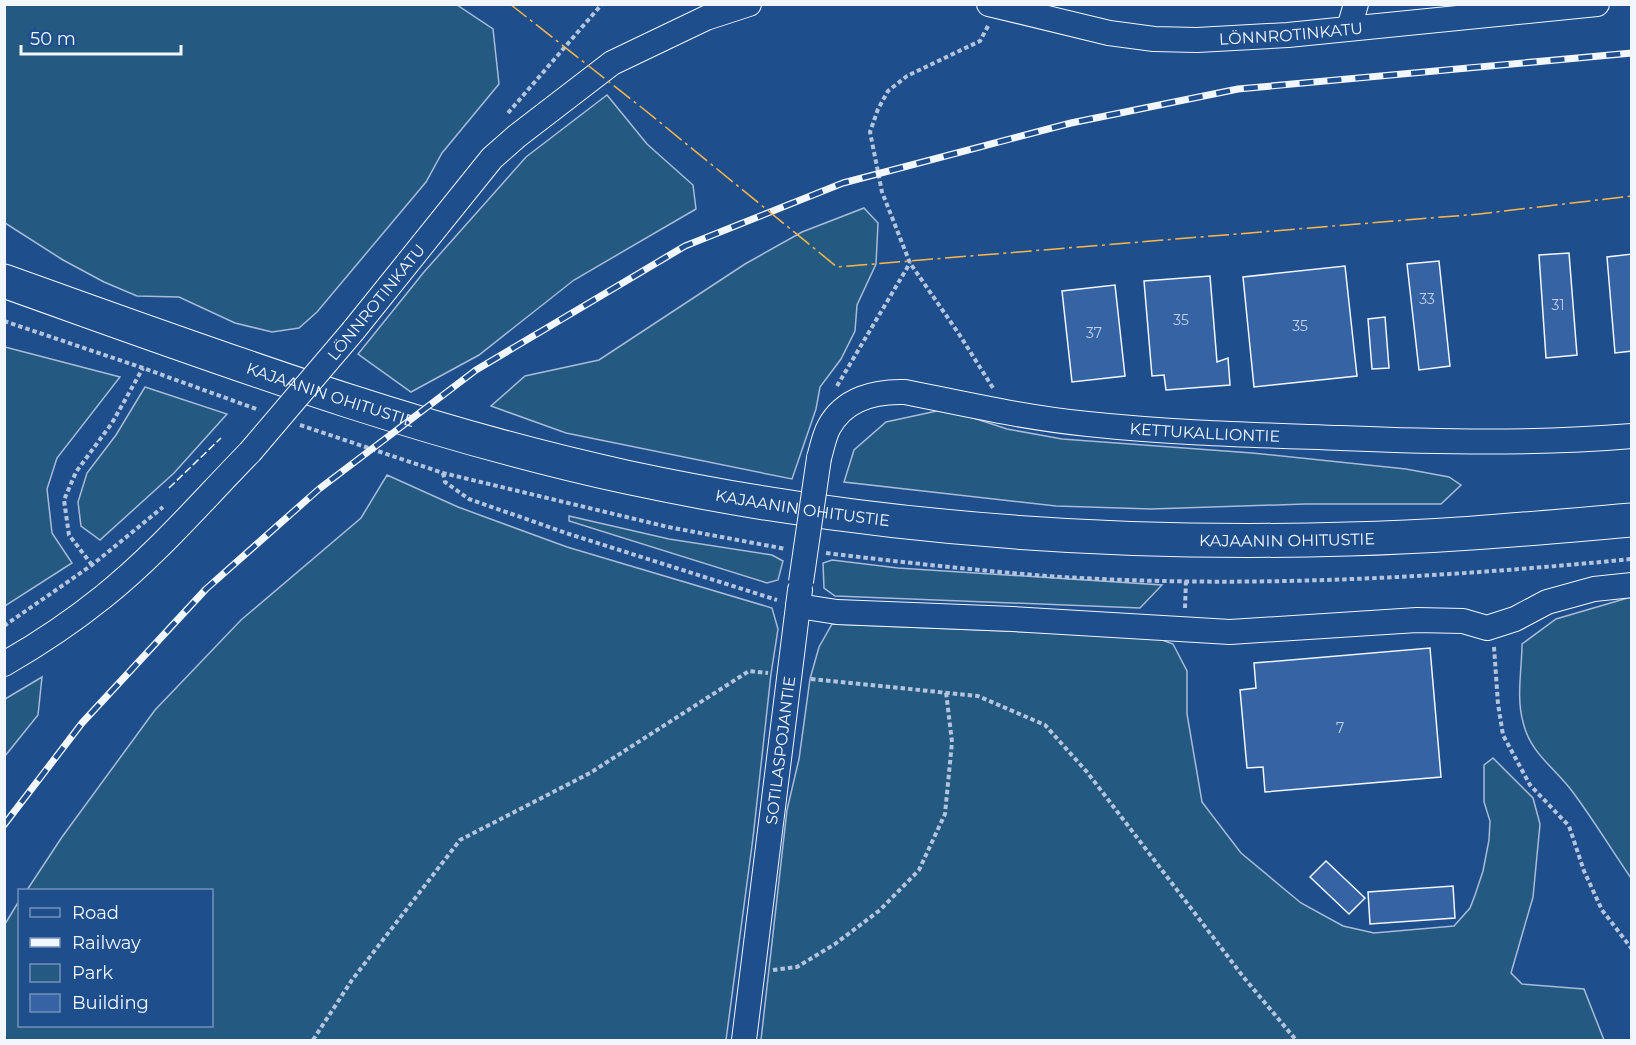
<svg xmlns="http://www.w3.org/2000/svg" width="1636" height="1045" viewBox="0 0 1636 1045" font-family="Montserrat,sans-serif">
<style>
.green{fill:#245a82;stroke:#a8bbd7;stroke-width:1.5}
.building{fill:#3563a3;stroke:#f2f6ff;stroke-width:1.5}
.lines{fill:none;stroke-linecap:round;stroke-linejoin:round}
.minor-casing{stroke:#f2f6ff;stroke-width:26}
.highway-casing{stroke:#f2f6ff;stroke-width:35}
.path{stroke:#b3c4dc;stroke-width:4;stroke-dasharray:4.5 3;stroke-linecap:butt}
.minor{stroke:#1f4e8c;stroke-width:24}
.highway{stroke:#1f4e8c;stroke-width:33}
.rail-casing{stroke:#f2f6ff;stroke-width:7}
.rail{stroke:#1f4e8c;stroke-width:4.5;stroke-dasharray:14;stroke-linecap:butt}
.minor-bridge-casing{stroke:#f2f6ff;stroke-width:26;stroke-linecap:butt}
.minor-bridge{stroke:#1f4e8c;stroke-width:24}
.fence{stroke:#f2f6ff;stroke-width:1.5;stroke-dasharray:8 3;stroke-linecap:butt}
.power{stroke:#ffb74d;stroke-width:1.5;stroke-dasharray:21 4.5 3 4.5;stroke-linecap:butt}
.labels{text-anchor:middle;stroke-width:4.5;stroke-linejoin:round;paint-order:stroke}
.number-label{font-size:14px;fill:#c3d1e8}
.street-label{font-size:16px;fill:#f2f6ff;stroke:#1f4e8c}
</style>
<rect width="100%" height="100%" fill="#1f4e8c"/>
<g class="green">
<path d="M 4,5 L 457,5 L 493,29 L 499,84 L 442,153 L 426,182 L 317,312 L 299,328 L 272,332 L 235,323 L 179,297 L 137,296 L 104,282 L 63,260 L 5,223 Z"/>
<path d="M 607,95 L 647,144 L 693,185 L 696,209 L 574,280 L 479,355 L 411,392 L 358,354 L 424,272 L 526,157 Z"/>
<path d="M 864,208 L 878,223 L 876,264 L 857,305 L 855,331 L 841,359 L 820,387 L 816,409 L 792,479 L 566,433 L 491,406 L 525,376 L 599,360 L 745,264 L 802,232 Z"/>
<path d="M 5,347 L 120,377 L 57,458 L 47,489 L 52,533 L 72,563 L 5,606 Z"/>
<path d="M 145,387 L 227,414 L 174,473 L 100,540 L 81,526 L 78,502 L 87,473 L 116,435 Z"/>
<path d="M 946,409 L 1007,429 L 1062,439 L 1252,453 L 1406,469 L 1449,477 L 1461,485 L 1441,504 L 1305,504 L 1151,509 L 1056,506 L 844,482 L 854,450 L 886,422 Z"/>
<path d="M 387,475 L 458,507 L 567,547 L 772,608 L 778,629 L 771,674 L 753,838 L 726,1040 L 5,1040 L 5,924 L 19,901 L 20,1026 L 212,1026 L 212,890 L 27,890 L 62,837 L 155,710 L 241,620 L 361,518 Z"/>
<path d="M 569,516 L 669,539 L 772,555 L 783,561 L 778,580 L 767,583 L 569,521 Z"/>
<path d="M 832,560 L 898,568 L 1162,585 L 1140,608 L 835,596 L 824,588 L 823,563 Z"/>
<path d="M 1631,597 L 1632,597 L 1631,878 C 1611,849 1593,819 1572,791 C 1554,767 1530,753 1523,722 C 1516,697 1522,669 1522,644 L 1556,619 Z"/>
<path d="M 832,624 L 1154,637 L 1173,644 L 1187,671 L 1187,714 L 1202,802 L 1241,853 L 1301,903 L 1343,926 L 1374,933 L 1454,926 L 1470,908 L 1475,895 L 1483,871 L 1489,840 L 1490,821 L 1484,802 L 1484,765 L 1493,758 L 1533,798 L 1540,824 L 1533,897 L 1511,973 L 1522,984 L 1584,989 L 1604,1040 L 761,1040 L 787,810 L 799,759 L 810,679 L 819,647 Z"/>
<path d="M 42,677 L 38,715 L 5,756 L 5,699 Z"/>
</g>
<g class="building">
<path d="M 1569,253 L 1577,355 L 1546,358 L 1539,255 Z"/>
<path d="M 1632,254 L 1632,351 L 1615,353 L 1607,257 Z"/>
<path d="M 1439,261 L 1450,366 L 1419,370 L 1407,264 Z"/>
<path d="M 1345,266 L 1357,376 L 1254,387 L 1243,277 Z"/>
<path d="M 1210,276 L 1217,362 L 1228,358 L 1230,385 L 1166,390 L 1164,375 L 1152,376 L 1144,281 Z"/>
<path d="M 1115,285 L 1125,376 L 1072,382 L 1062,291 Z"/>
<path d="M 1385,317 L 1389,368 L 1372,369 L 1368,319 Z"/>
<path d="M 1430,648 L 1441,777 L 1265,792 L 1263,767 L 1247,768 L 1240,690 L 1256,688 L 1254,663 Z"/>
<path d="M 1326,861 L 1365,898 L 1349,914 L 1310,877 Z"/>
<path d="M 1453,886 L 1455,918 L 1370,924 L 1368,892 Z"/>
</g>
<g class="lines">
<defs>
<g id="minor">
<path id="s1" d="M 989,4 L 1109,33 L 1154,39 L 1197,40 L 1288,35 L 1597,4"/>
<path d="M 1349,28 L 1356,4"/>
<path d="M 353,331 L 492,158 L 517,136 L 612,63 L 706,18 L 749,4"/>
<path id="s2" d="M 819,458 C 822,448 824,436 829,427 C 844,399 875,391 905,392 C 965,404 1026,418 1088,424 C 1172,433 1257,435 1341,438 C 1438,442 1535,444 1632,436"/>
<path d="M 798,606 L 837,612 L 1013,619 L 1230,632 L 1417,620 L 1463,621 L 1487,628 L 1515,619 L 1547,602 L 1594,589 L 1632,585"/>
<path d="M 4,664 C 39,644 72,622 103,597 C 157,554 203,500 250,452"/>
<path id="s3" d="M 744,1040 L 800,590"/>
</g>
<g id="highway">
<path id="s4" d="M 4,281 C 209,354 414,431 626,477 C 863,528 1106,546 1348,539 C 1443,537 1537,528 1632,520"/>
</g>
</defs>
<use href="#minor" class="minor-casing"/>
<use href="#highway" class="highway-casing"/>
<g class="path">
<path d="M 988,26 L 980,41 L 907,76 L 888,91 L 878,109 L 870,132 L 882,192 L 910,263 L 959,334 L 993,388"/>
<path d="M 508,113 L 602,4"/>
<path d="M 4,321 L 143,368 L 259,410"/>
<path d="M 837,386 L 910,263"/>
<path d="M 300,425 L 443,473 L 668,527 L 786,549"/>
<path d="M 443,473 L 445,482 L 469,499 L 569,534 L 777,600"/>
<path d="M 826,553 C 900,562 973,570 1047,576 C 1240,589 1439,578 1632,559"/>
<path d="M 92,565 L 69,535 L 64,500 L 76,472 L 112,423 L 143,368"/>
<path d="M 1185,608 L 1186,580"/>
<path d="M 4,626 L 92,565 L 163,507"/>
<path d="M 1494,647 L 1498,704 L 1503,735 L 1530,785 L 1569,826 L 1584,871 L 1602,910 L 1632,949"/>
<path d="M 811,679 L 978,696 L 1045,725 L 1087,772 L 1245,979 L 1296,1040"/>
<path d="M 773,970 L 797,967 L 835,944 L 880,910 L 919,870 L 945,814 L 952,742 L 946,692"/>
<path d="M 313,1040 L 352,980 L 460,840 L 590,773 L 749,671 L 768,673"/>
</g>
<use href="#minor" class="minor"/>
<use href="#highway" class="highway"/>
<defs>
<path id="rail" d="M 4,825 L 82,723 L 206,589 L 319,489 L 476,370 L 685,246 L 843,183 L 1071,123 L 1238,89 L 1632,53"/>
</defs>
<use href="#rail" class="rail-casing"/>
<use href="#rail" class="rail"/>
<defs>
<g id="minor-bridge">
<path d="M 250,452 L 353,331"/>
<path d="M 801,582 L 819,458"/>
</g>
</defs>
<use href="#minor-bridge" class="minor-bridge-casing"/>
<use href="#minor-bridge" class="minor-bridge"/>
<path class="fence" d="M 169,488 L 221,438"/>
<path class="power" d="M 510,4 L 646,111 L 837,267 L 1479,214 L 1632,196"/>
</g>
<g class="labels">
<g class="number-label">
<text x="1427" y="304">33</text>
<text x="1558" y="310">31</text>
<text x="1181" y="325">35</text>
<text x="1300" y="331">35</text>
<text x="1094" y="338">37</text>
<text x="1340" y="733">7</text>
</g>
<g class="street-label">
<text dy="6" stroke="none"><textPath href="#s1" startOffset="306">LÖNNROTINKATU</textPath></text>
<text transform="translate(376 302) rotate(-51)" y="6">LÖNNROTINKATU</text>
<text dy="6" stroke="none"><textPath href="#s4" startOffset="346">KAJAANIN OHITUSTIE</textPath></text>
<text dy="6" stroke="none"><textPath href="#s2" startOffset="424">KETTUKALLIONTIE</textPath></text>
<text dy="6" stroke="none"><textPath href="#s4" startOffset="832">KAJAANIN OHITUSTIE</textPath></text>
<text dy="6" stroke="none"><textPath href="#s4" startOffset="1318">KAJAANIN OHITUSTIE</textPath></text>
<text dy="6" stroke="none"><textPath href="#s3" startOffset="292">SOTILASPOJANTIE</textPath></text>
</g>
</g>
<rect width="1636" height="1045" fill="none" stroke="#f2f6ff" stroke-width="12"/>
<rect x="18" y="889" width="195" height="138" fill="#1f4e8c" stroke="#7391ba" stroke-width="1.5"/>
<rect x="30" y="908" width="30" height="9" fill="#1f4e8c" stroke="#7391ba" stroke-width="1.5"/>
<text x="72" y="919" font-size="18" fill="#f2f6ff">Road</text>
<rect x="30" y="938" width="30" height="9" fill="#f2f6ff" stroke="#7391ba" stroke-width="1.5"/>
<text x="72" y="949" font-size="18" fill="#f2f6ff">Railway</text>
<rect x="30" y="964" width="30" height="18" fill="#245a82" stroke="#7391ba" stroke-width="1.5"/>
<text x="72" y="979" font-size="18" fill="#f2f6ff">Park</text>
<rect x="30" y="994" width="30" height="18" fill="#3563a3" stroke="#7391ba" stroke-width="1.5"/>
<text x="72" y="1009" font-size="18" fill="#f2f6ff">Building</text>
<path d="M21 45v9h160v-9" fill="none" stroke="#f2f6ff" stroke-width="3"/>
<text x="30" y="45" font-size="18" fill="#f2f6ff" stroke="#1f4e8c" stroke-width="4.5" paint-order="stroke">50 m</text>
</svg>
